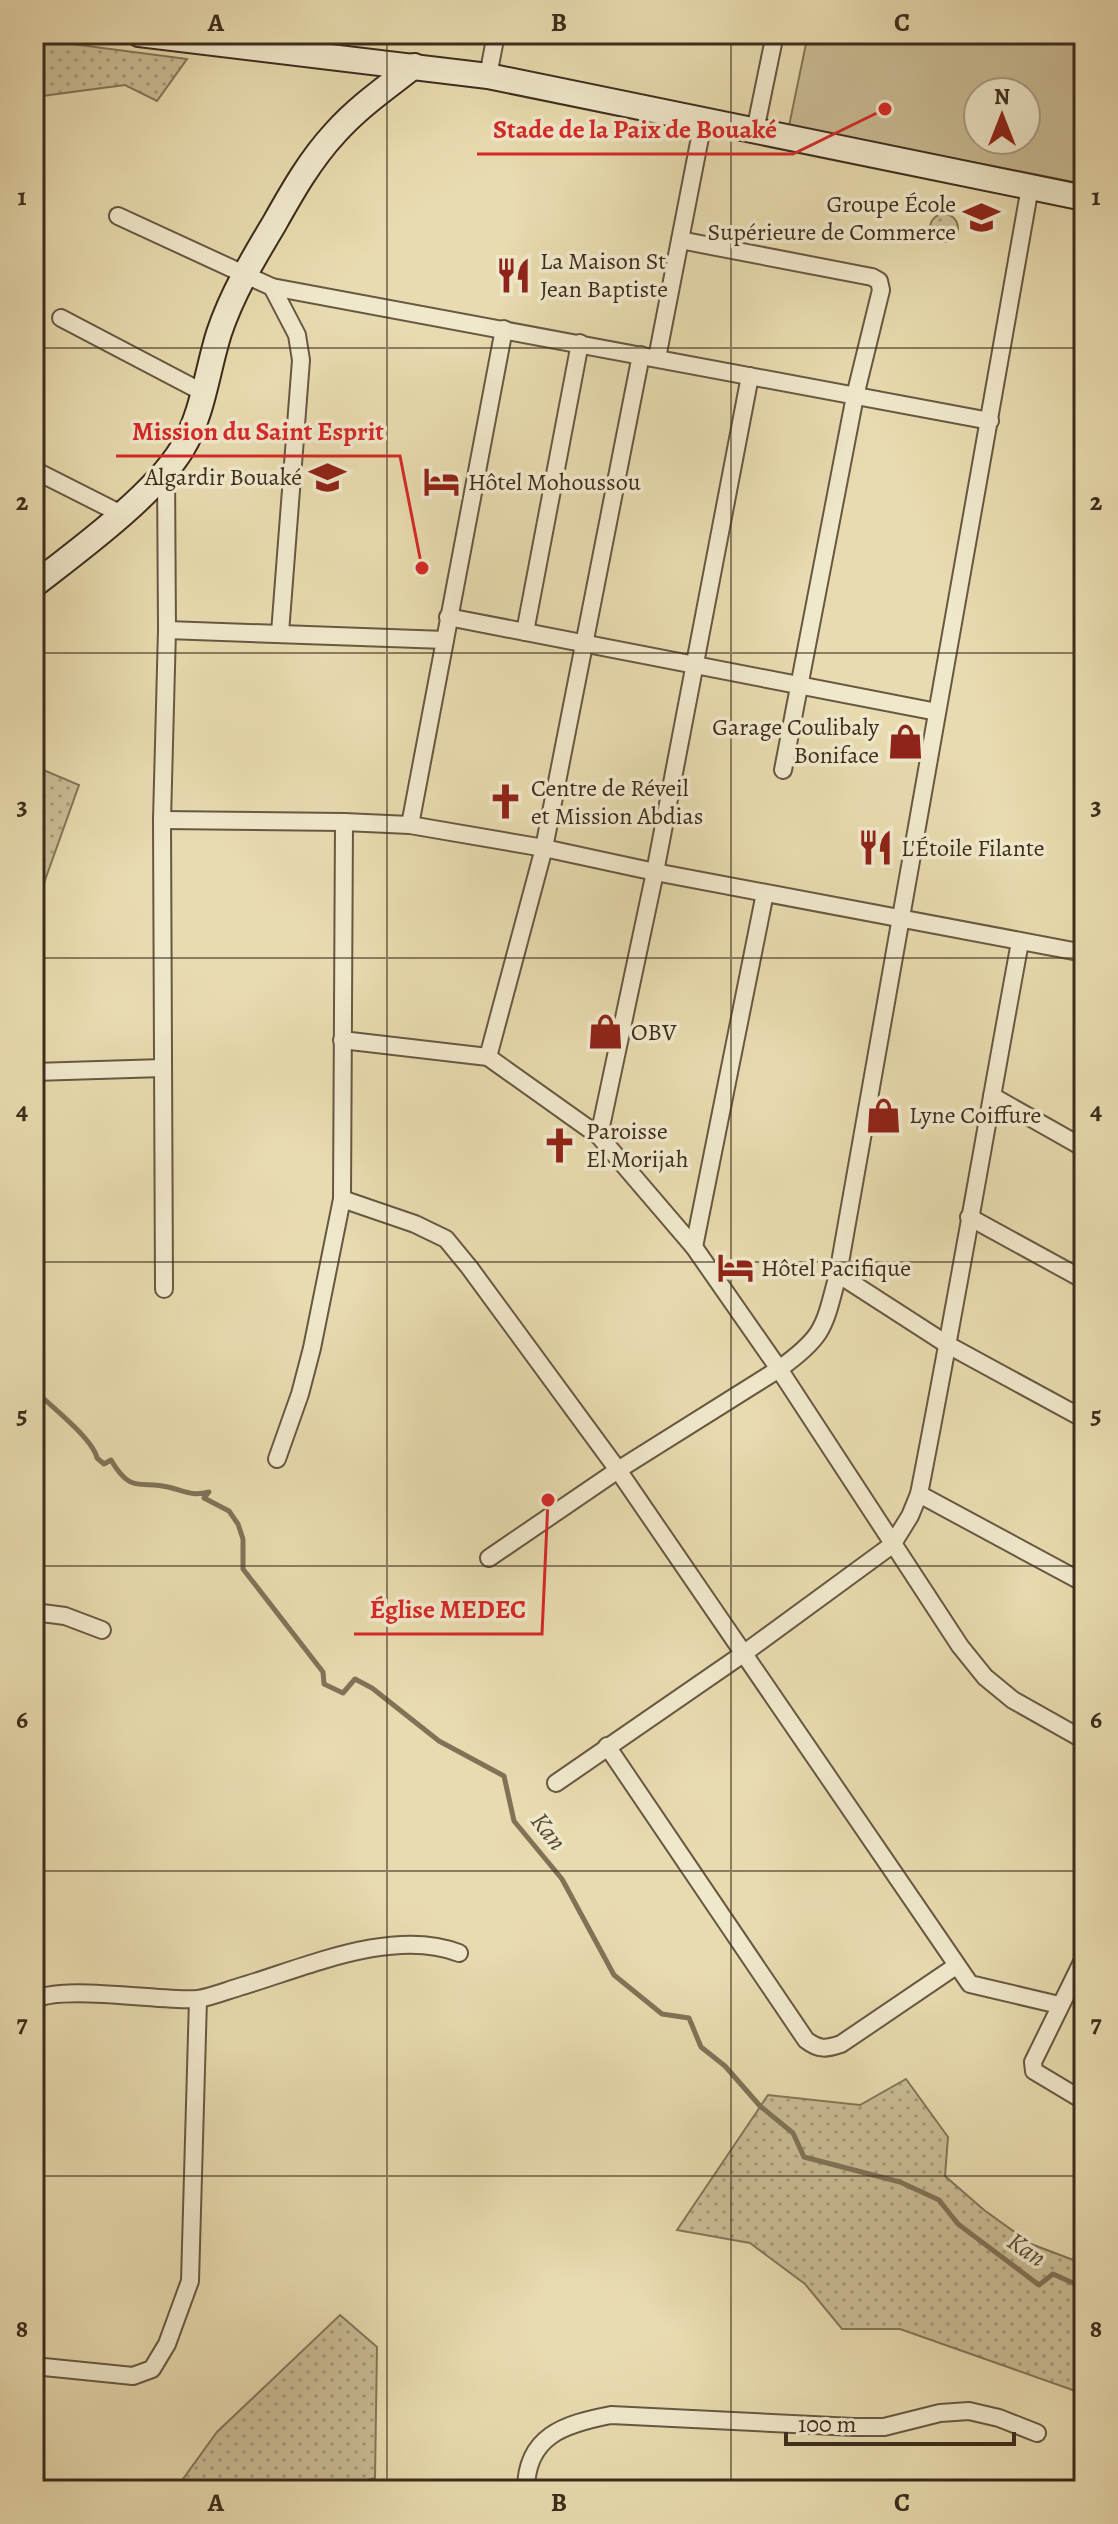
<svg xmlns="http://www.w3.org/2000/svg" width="1118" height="2524" viewBox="0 0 1118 2524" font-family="Alegreya,serif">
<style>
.grass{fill:url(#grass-dots);stroke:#84755a;stroke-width:2}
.pitch{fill:#cbbd96;stroke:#84755a;stroke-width:2;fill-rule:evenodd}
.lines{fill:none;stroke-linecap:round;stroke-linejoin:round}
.stream{stroke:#817257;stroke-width:5}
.street-casing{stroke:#685842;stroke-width:20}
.secondary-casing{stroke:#3d2d1d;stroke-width:28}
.street{stroke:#f0e8cb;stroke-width:16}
.secondary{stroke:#f0e8cb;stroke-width:24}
.grid{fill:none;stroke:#3d2d1d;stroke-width:2;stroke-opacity:0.55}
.labels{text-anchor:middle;stroke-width:7;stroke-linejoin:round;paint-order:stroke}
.poi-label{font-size:24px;fill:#3d2d1d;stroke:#f0e8cb;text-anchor:start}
.water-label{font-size:26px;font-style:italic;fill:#594a35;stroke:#f0e8cb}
.leader{fill:none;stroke:#d62828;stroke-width:3}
.callout-dot{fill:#d62828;stroke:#f0e8cb;stroke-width:3}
.callout-label{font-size:26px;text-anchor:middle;font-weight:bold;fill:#d62828;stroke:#f0e8cb;stroke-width:7;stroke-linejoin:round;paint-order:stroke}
.neatline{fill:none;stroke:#3d2d1d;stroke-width:3}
.grid-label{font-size:26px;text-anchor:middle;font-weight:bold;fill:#3d2d1d}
</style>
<defs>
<pattern id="grass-dots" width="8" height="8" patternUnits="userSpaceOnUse" patternTransform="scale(2)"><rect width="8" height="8" fill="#cbbd96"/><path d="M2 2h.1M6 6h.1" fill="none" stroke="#a69a7a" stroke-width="1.8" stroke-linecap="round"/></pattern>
</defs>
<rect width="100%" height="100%" fill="#e8dbaf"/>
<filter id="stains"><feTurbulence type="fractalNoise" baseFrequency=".0025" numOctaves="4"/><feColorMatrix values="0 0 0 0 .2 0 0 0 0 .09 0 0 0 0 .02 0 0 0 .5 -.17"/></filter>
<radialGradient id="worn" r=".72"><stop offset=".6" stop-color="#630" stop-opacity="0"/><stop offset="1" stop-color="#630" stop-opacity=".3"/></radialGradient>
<g class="grass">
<path d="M 34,39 L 187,59 L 157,101 L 125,85 L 34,97 Z"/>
<circle cx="944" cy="228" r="14"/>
<path d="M 34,766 L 79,785 L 34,911 Z"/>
<path d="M 906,2079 L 948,2137 L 945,2176 L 984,2210 L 1031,2244 L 1084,2264 L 1084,2394 L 900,2329 L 842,2329 L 805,2284 L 750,2243 L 677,2230 L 768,2095 L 860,2105 Z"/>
<path d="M 340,2315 L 377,2347 L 375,2478 L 326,2490 L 175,2490 L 217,2432 Z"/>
</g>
<path class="pitch" d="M 808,34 L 1084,34 L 1084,184 L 789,126 ZM 978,92 L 1026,92 L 1026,140 L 978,140 Z"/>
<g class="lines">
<path class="stream" d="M 34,1390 C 50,1405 93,1439 97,1458 L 104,1464 L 111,1460 C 132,1496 141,1479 172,1488 C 187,1492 193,1496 209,1492 L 204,1498 L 229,1511 L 238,1524 L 243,1539 L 243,1569 L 323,1672 L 324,1684 L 343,1693 L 355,1679 L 372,1688 L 439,1741 L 504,1776 L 514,1821 L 562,1879 L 614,1975 L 662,2014 L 689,2018 L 701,2047 L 725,2066 L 760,2106 L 793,2133 L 804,2157 L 900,2182 L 939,2200 L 958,2224 L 1039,2285 L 1053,2274 L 1084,2288"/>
<defs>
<g id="street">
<path d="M 488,76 L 496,34"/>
<path d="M 755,131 L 775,34"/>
<path d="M 118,216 L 272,287 L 990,421"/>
<path d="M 680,240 L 872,277 L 879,281 L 881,290 L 855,396 L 783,770"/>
<path d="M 272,287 L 297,335 L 301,360 L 280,633"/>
<path d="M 61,318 L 204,393"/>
<path d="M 657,358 L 703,122"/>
<path d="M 34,470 L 121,514"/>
<path d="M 448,617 L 937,712"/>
<path d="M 167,630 L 445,640"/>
<path d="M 525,632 L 580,343"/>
<path d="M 162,820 L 344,822 L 410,825 L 544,848 L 655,872 L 1084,953"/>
<path d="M 410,825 L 504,329"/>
<path d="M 342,1040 L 488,1057 L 599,1136 L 694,1247 L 779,1369 L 960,1646 L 985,1677 L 1013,1700 L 1084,1740"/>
<path d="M 488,1057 L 544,848 L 641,355"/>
<path d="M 34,1072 L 163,1068"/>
<path d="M 992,1096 L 1084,1148"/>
<path d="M 599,1136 L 655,872 L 750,376"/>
<path d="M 342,1199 L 415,1224 L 446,1239 L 469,1267 L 618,1470 L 970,1984 L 1059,2005"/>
<path d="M 969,1217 L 1084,1280"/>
<path d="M 694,1247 L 765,893"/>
<path d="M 838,1274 L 948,1345 L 1084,1419"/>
<path d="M 164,1289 L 162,820 L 167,630 L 166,470"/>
<path d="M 277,1459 L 300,1394 L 312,1348 L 342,1199 L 344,822"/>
<path d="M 919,1494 L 1084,1583"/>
<path d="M 489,1558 L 618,1470 L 779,1369 C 825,1336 824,1327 838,1274 L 1030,187"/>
<path d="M 34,1612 L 65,1616 L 102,1630"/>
<path d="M 607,1746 L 806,2040 C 819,2050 826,2049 841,2044 L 956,1966"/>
<path d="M 556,1783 L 743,1654 L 892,1545 L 910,1516 L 919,1494 C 955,1311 986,1126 1020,942"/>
<path d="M 1084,1958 L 1033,2062 L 1034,2071 L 1084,2101"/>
<path d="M 34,2001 C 54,1983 166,2002 198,1999 C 211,1997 226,1991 239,1987 C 304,1968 393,1927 459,1953"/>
<path d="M 34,2366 L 133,2376 L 152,2369 L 167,2344 L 190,2281 L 198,1999"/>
<path d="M 526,2490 C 526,2436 564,2424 611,2415 L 854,2427 L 884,2427 L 940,2413 L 969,2411 L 999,2418 L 1037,2433"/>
</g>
<g id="secondary">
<path d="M 139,34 L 488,76 L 1084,198"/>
<path d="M 34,585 C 79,550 153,496 182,449 C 203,414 207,371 219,333 C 232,294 253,259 274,224 C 292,192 310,160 335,133 C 358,107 387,87 414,66"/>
</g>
</defs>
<use href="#street" class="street-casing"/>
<use href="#secondary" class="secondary-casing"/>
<use href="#street" class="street"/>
<use href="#secondary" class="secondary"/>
</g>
<path class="grid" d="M 387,34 L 387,2490M 731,34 L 731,2490M 34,348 L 1084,348M 34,653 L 1084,653M 34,958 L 1084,958M 34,1262 L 1084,1262M 34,1566 L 1084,1566M 34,1871 L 1084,1871M 34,2176 L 1084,2176"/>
<defs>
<symbol id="university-bare" viewBox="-9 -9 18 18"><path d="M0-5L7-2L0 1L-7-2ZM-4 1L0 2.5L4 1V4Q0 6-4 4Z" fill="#8f2418" stroke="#f0e8cb" stroke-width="2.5" paint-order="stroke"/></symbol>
<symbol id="restaurant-bare" viewBox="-9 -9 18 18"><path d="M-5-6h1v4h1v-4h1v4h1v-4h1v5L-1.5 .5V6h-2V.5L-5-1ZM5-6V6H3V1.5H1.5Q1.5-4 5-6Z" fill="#8f2418" stroke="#f0e8cb" stroke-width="2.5" paint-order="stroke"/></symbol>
<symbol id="school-bare" viewBox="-9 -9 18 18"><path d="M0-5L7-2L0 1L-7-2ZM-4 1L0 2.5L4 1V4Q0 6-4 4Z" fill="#8f2418" stroke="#f0e8cb" stroke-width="2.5" paint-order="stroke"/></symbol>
<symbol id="hotel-bare" viewBox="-9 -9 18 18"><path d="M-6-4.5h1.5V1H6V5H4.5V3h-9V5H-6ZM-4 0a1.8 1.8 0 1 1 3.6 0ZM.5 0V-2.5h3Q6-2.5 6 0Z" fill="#8f2418" stroke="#f0e8cb" stroke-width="2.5" paint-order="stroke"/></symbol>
<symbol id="shop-bare" viewBox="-9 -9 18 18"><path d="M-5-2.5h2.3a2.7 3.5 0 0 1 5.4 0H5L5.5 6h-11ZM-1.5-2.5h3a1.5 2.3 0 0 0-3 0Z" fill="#8f2418" stroke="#f0e8cb" stroke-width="2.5" paint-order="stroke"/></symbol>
<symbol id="church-bare" viewBox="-9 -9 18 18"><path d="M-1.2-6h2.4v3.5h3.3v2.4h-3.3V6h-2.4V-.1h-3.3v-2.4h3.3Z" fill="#8f2418" stroke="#f0e8cb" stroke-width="2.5" paint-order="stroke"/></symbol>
</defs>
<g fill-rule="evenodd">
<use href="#university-bare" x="956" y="192" width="51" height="51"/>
<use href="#restaurant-bare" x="488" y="250" width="51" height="51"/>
<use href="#school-bare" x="302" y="452" width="51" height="51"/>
<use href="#hotel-bare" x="416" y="456" width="51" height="51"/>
<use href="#shop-bare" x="880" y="716" width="51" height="51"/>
<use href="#church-bare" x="480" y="776" width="51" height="51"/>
<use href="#restaurant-bare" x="850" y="822" width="51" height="51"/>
<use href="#shop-bare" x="580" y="1006" width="51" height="51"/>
<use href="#shop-bare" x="858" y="1090" width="51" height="51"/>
<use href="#church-bare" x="534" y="1120" width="51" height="51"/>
<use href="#hotel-bare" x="710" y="1242" width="51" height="51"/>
</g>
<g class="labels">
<g class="poi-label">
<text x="956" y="212" text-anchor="end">Groupe École<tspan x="956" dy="28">Supérieure de Commerce</tspan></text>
<text x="540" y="269">La Maison St<tspan x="540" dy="28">Jean Baptiste</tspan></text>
<text x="302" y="485" text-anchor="end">Algardir Bouaké</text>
<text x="468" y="490">Hôtel Mohoussou</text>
<text x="879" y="735" text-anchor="end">Garage Coulibaly<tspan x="879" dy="28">Boniface</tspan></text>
<text x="531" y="796">Centre de Réveil<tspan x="531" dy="28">et Mission Abdias</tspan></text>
<text x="901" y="856">L'Étoile Filante</text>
<text x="631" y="1040">OBV</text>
<text x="909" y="1123">Lyne Coiffure</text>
<text x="586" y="1139">Paroisse<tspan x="586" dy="28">El Morijah</tspan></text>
<text x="761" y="1276">Hôtel Pacifique</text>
</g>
<g class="water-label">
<text transform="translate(549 1831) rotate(52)" y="9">Kan</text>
<text transform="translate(1027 2249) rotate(34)" y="9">Kan</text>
</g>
</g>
<path class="leader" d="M885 109L793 154H477M422 568L400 456H116M548 1500L542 1634H354"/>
<g class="callout-dot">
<circle cx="885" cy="109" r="8"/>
<circle cx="422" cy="568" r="8"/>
<circle cx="548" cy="1500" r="8"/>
</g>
<g class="callout-label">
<text x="635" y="138">Stade de la Paix de Bouaké</text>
<text x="258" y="440">Mission du Saint Esprit</text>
<text x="448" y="1618">Église MEDEC</text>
</g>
<rect width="1118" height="2524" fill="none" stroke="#e8dbaf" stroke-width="88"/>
<g transform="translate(1002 116)"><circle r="38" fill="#f0e8cb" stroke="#a89d85" stroke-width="2"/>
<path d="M0-6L14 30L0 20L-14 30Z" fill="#8f2418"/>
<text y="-12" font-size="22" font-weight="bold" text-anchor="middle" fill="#3d2d1d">N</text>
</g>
<path d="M786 2432v12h228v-12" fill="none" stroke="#3d2d1d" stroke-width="4"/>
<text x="798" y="2432" font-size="24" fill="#3d2d1d" stroke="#f0e8cb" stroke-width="6" paint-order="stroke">100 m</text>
<rect x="44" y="44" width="1030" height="2436" class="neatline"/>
<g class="grid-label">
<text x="216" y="31">A</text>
<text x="559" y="31">B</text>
<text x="902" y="31">C</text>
<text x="22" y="205">1</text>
<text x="1096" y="205">1</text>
<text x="22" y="510">2</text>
<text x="1096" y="510">2</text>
<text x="22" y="814">3</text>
<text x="1096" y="814">3</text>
<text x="22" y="1119">4</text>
<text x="1096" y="1119">4</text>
<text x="22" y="1423">5</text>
<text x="1096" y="1423">5</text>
<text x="22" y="1728">6</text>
<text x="1096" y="1728">6</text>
<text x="22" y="2032">7</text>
<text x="1096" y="2032">7</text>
<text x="22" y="2337">8</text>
<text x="1096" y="2337">8</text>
<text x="216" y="2511">A</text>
<text x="559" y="2511">B</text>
<text x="902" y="2511">C</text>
</g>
<rect width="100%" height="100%" filter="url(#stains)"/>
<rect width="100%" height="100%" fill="url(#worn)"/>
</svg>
